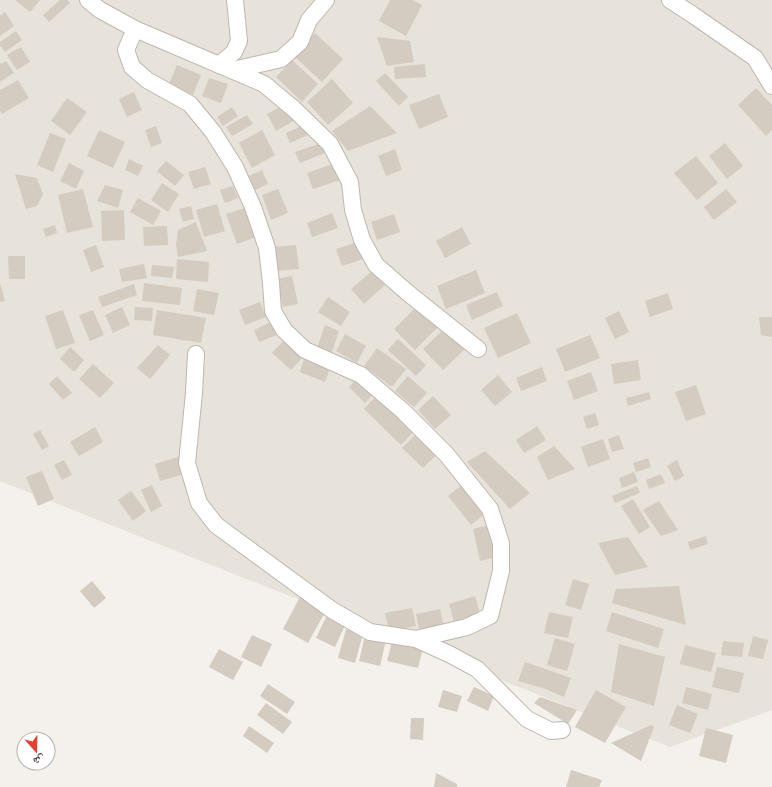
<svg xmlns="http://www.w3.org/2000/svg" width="772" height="787" viewBox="0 0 772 787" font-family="Commissioner,'Noto Naskh Arabic',sans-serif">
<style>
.residential{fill:#e7e2da}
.building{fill:#d4ccc1}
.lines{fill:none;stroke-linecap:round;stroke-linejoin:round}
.minor-casing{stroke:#beb7ae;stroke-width:18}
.minor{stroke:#fff;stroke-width:16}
</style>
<rect width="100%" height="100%" fill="#f4f0eb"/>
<path class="residential" d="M 0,0 L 772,0 L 772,710 L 670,747 L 0,481 Z"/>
<g class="building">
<path d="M 15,0 L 40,0 L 30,12 Z"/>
<path d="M 60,0 L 67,0 L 70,3 L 49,22 L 43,15 Z"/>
<path d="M 390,0 L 412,0 L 422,5 L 406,36 L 379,21 Z"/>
<path d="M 5,12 L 14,26 L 0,36 L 0,16 Z"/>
<path d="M 16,31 L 22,40 L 5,52 L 0,45 L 0,42 Z"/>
<path d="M 315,33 L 343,59 L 322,82 L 294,56 Z"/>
<path d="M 377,37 L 410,41 L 414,62 L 387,66 Z"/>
<path d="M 21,47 L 30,62 L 17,70 L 7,55 Z"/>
<path d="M 292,60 L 318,84 L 302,102 L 276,77 Z"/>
<path d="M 6,61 L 14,73 L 0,82 L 0,64 Z"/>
<path d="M 425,64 L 426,77 L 395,79 L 394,67 Z"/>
<path d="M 177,65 L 201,75 L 193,95 L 169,84 Z"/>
<path d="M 385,73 L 408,97 L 399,106 L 376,81 Z"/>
<path d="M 209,78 L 228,84 L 221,103 L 202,96 Z"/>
<path d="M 332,79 L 353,103 L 328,125 L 307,102 Z"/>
<path d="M 18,80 L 29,98 L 2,114 L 0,110 L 0,90 Z"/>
<path d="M 756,88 L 772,105 L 772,130 L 766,136 L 738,105 Z"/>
<path d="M 134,92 L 142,110 L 127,117 L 119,99 Z"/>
<path d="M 439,94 L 448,117 L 419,129 L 409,105 Z"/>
<path d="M 67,98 L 87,112 L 70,135 L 51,121 Z"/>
<path d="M 285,104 L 299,118 L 276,131 L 267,114 Z"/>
<path d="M 370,106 L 397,133 L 348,151 L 332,131 Z"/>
<path d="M 232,107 L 238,116 L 223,126 L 217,117 Z"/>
<path d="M 247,115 L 253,124 L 232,136 L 226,127 Z"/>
<path d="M 306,124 L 310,134 L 290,143 L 286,133 Z"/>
<path d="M 156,126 L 162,143 L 151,147 L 145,130 Z"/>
<path d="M 99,130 L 125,142 L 113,168 L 87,156 Z"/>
<path d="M 262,130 L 275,155 L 252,168 L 239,143 Z"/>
<path d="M 50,133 L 66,139 L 53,172 L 37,165 Z"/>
<path d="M 321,143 L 325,153 L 300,163 L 295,152 Z"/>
<path d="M 725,143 L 743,166 L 727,179 L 709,156 Z"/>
<path d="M 395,149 L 402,170 L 386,176 L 378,156 Z"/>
<path d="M 696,156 L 718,183 L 697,200 L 674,173 Z"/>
<path d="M 129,159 L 143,166 L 138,176 L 125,170 Z"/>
<path d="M 166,161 L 184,175 L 175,186 L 157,171 Z"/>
<path d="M 69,163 L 84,171 L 76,189 L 60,181 Z"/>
<path d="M 335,163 L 340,180 L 313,189 L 307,173 Z"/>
<path d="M 205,167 L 211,184 L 194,189 L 188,172 Z"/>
<path d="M 262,170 L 268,184 L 255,190 L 249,176 Z"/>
<path d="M 15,174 L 37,178 L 43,194 L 37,206 L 26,209 Z"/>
<path d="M 162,183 L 179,194 L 168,212 L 151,200 Z"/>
<path d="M 105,185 L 123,190 L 118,208 L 97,201 Z"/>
<path d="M 233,186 L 238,198 L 225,203 L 220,190 Z"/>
<path d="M 83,189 L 93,227 L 67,233 L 58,195 Z"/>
<path d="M 278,189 L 288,213 L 271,220 L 262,195 Z"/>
<path d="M 726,189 L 737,202 L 714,220 L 704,207 Z"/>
<path d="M 138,198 L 161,211 L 153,225 L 130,212 Z"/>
<path d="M 217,204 L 225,231 L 204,237 L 196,210 Z"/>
<path d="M 191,206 L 194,219 L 183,222 L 179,209 Z"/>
<path d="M 248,207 L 259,236 L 237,244 L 226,214 Z"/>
<path d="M 124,210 L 125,240 L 102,241 L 101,211 Z"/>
<path d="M 332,213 L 338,228 L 312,237 L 307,223 Z"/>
<path d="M 394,214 L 400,232 L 377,240 L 371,222 Z"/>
<path d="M 196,222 L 207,251 L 178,257 L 176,245 L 178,230 Z"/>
<path d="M 55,225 L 57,233 L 46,237 L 43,229 Z"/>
<path d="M 167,226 L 168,245 L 144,246 L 143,227 Z"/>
<path d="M 462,227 L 471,244 L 445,258 L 436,241 Z"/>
<path d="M 358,242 L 363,259 L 342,266 L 336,249 Z"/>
<path d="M 96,245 L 104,267 L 91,272 L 83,250 Z"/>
<path d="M 296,245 L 299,269 L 275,271 L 273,247 Z"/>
<path d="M 8,256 L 25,256 L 25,279 L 9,279 Z"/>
<path d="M 177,259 L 209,262 L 208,282 L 176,279 Z"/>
<path d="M 144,264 L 147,278 L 122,282 L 119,269 Z"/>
<path d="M 152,265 L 174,267 L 172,278 L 151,276 Z"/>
<path d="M 476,270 L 485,293 L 446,309 L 437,286 Z"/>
<path d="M 372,271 L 385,285 L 364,304 L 351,289 Z"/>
<path d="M 292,276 L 298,304 L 283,307 L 277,279 Z"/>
<path d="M 0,283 L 5,301 L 0,302 Z"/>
<path d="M 144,283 L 182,288 L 180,305 L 142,301 Z"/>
<path d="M 134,284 L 137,295 L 102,307 L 98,297 Z"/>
<path d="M 197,289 L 219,293 L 214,315 L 193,311 Z"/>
<path d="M 497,292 L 503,306 L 472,320 L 466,305 Z"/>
<path d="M 668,293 L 673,309 L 650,317 L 645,301 Z"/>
<path d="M 328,297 L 350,312 L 341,326 L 318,312 Z"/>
<path d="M 260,302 L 266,317 L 245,325 L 239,310 Z"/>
<path d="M 418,305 L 439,326 L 415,350 L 394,329 Z"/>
<path d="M 122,307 L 130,325 L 113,333 L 105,315 Z"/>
<path d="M 135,307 L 153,308 L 152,321 L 134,320 Z"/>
<path d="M 63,310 L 75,343 L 56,349 L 45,316 Z"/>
<path d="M 93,310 L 104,335 L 90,341 L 79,315 Z"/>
<path d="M 157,310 L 206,318 L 201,343 L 153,335 Z"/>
<path d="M 619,311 L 629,332 L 615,339 L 605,318 Z"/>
<path d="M 517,313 L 531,343 L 498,358 L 484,328 Z"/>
<path d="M 759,317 L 772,317 L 772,337 L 761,335 Z"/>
<path d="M 273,321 L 279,334 L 259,342 L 254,330 Z"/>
<path d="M 325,325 L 339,331 L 331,355 L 316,351 Z"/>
<path d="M 446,327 L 466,348 L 443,370 L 423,349 Z"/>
<path d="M 345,334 L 366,346 L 357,363 L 336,351 Z"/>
<path d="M 590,335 L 600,358 L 565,372 L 556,349 Z"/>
<path d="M 398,339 L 426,365 L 416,376 L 388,350 Z"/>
<path d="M 283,341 L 302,358 L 291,370 L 272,353 Z"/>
<path d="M 158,345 L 170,355 L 150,379 L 137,368 Z"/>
<path d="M 70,347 L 84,360 L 74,372 L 60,359 Z"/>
<path d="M 377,348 L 406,369 L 392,387 L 364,366 Z"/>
<path d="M 305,356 L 331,365 L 325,382 L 300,372 Z"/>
<path d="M 638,360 L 641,380 L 614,384 L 611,364 Z"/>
<path d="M 93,364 L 114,383 L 100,398 L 79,379 Z"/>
<path d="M 542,367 L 547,381 L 521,391 L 516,378 Z"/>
<path d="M 591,372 L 598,391 L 574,400 L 567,381 Z"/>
<path d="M 498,375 L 512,392 L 495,406 L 481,390 Z"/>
<path d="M 57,376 L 72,393 L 63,400 L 49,384 Z"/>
<path d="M 408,376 L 427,393 L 414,407 L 395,391 Z"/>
<path d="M 357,378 L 374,394 L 365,403 L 349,387 Z"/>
<path d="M 696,385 L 706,414 L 686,421 L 675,392 Z"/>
<path d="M 649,392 L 651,399 L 628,406 L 626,398 Z"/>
<path d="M 378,394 L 416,429 L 401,445 L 364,409 Z"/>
<path d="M 433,396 L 451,415 L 435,429 L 418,410 Z"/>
<path d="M 595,413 L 599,425 L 587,429 L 583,417 Z"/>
<path d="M 537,426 L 546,440 L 524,453 L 516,440 Z"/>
<path d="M 95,427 L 103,442 L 79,456 L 70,442 Z"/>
<path d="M 40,430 L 49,446 L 42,450 L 33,434 Z"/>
<path d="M 417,433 L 438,453 L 423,468 L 402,448 Z"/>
<path d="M 619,435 L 624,449 L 612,452 L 608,439 Z"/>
<path d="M 603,439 L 610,459 L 588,467 L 581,447 Z"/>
<path d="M 554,446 L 575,469 L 548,480 L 537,457 Z"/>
<path d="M 485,451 L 530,493 L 510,509 L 467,462 Z"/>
<path d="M 178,457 L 184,474 L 160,481 L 155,464 Z"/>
<path d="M 648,458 L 651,467 L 636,472 L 633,463 Z"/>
<path d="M 64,460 L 72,475 L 62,480 L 54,465 Z"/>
<path d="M 677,460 L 684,476 L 675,481 L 667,466 Z"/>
<path d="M 42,471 L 54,499 L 38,506 L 26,477 Z"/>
<path d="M 634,472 L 638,482 L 622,488 L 619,478 Z"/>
<path d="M 661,474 L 665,483 L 649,489 L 646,480 Z"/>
<path d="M 463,484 L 486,513 L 471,525 L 448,496 Z"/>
<path d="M 152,485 L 162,506 L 151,512 L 141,490 Z"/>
<path d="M 637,486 L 640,493 L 615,503 L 612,496 Z"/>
<path d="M 131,491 L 146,511 L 133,521 L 118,500 Z"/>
<path d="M 633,499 L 650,527 L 639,534 L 621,506 Z"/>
<path d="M 659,501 L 678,530 L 661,536 L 643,510 Z"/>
<path d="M 489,525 L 497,557 L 480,561 L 473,529 Z"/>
<path d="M 706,536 L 708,544 L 690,550 L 688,542 Z"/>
<path d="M 628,537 L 648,567 L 615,575 L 598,543 Z"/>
<path d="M 573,579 L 589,584 L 581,610 L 565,605 Z"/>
<path d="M 92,581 L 106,598 L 94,608 L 80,591 Z"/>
<path d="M 679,586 L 686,625 L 612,603 L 616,589 Z"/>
<path d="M 302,593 L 328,607 L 308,643 L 283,629 Z"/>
<path d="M 475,596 L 480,614 L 454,621 L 449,604 Z"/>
<path d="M 412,608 L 416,626 L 389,631 L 385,613 Z"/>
<path d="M 440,609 L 444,628 L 420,633 L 416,614 Z"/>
<path d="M 549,612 L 573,617 L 568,638 L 544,633 Z"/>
<path d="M 612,612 L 664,629 L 658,648 L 606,631 Z"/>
<path d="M 328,613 L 347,621 L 335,647 L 316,638 Z"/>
<path d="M 346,629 L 363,634 L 355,663 L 338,658 Z"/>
<path d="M 252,635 L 272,644 L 261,667 L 241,657 Z"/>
<path d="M 365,635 L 386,640 L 380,666 L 359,661 Z"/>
<path d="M 753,636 L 768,640 L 763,659 L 748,656 Z"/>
<path d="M 555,638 L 575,644 L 567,671 L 547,665 Z"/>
<path d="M 392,641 L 423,648 L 418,668 L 387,661 Z"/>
<path d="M 723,641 L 744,643 L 742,657 L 721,655 Z"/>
<path d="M 619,644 L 665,657 L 654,706 L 611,692 Z"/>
<path d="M 685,645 L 716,653 L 711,672 L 680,664 Z"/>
<path d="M 219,649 L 243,662 L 233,680 L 209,667 Z"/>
<path d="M 525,662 L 571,678 L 564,697 L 543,688 L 518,681 Z"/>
<path d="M 717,667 L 744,673 L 739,693 L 712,687 Z"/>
<path d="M 268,684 L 295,702 L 287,714 L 260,696 Z"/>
<path d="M 474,687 L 494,696 L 488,711 L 467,701 Z"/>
<path d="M 686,687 L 712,694 L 708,710 L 682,703 Z"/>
<path d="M 443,690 L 462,696 L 457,712 L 438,707 Z"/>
<path d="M 596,690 L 626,707 L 605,743 L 575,727 Z"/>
<path d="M 540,697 L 577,710 L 568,724 L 534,703 Z"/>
<path d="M 266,703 L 292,722 L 283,734 L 257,715 Z"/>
<path d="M 677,705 L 698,714 L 690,733 L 669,725 Z"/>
<path d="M 411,718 L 424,718 L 423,740 L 410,739 Z"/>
<path d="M 651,725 L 654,727 L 641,761 L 611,743 Z"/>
<path d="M 249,726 L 274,743 L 267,753 L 243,736 Z"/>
<path d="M 706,728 L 733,735 L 726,763 L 699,756 Z"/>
<path d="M 571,770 L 602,780 L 599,787 L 566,787 Z"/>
<path d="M 436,773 L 457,784 L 457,787 L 434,787 Z"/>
</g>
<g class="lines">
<defs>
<g id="minor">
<path d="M 88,0 L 100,10 L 135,29 L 264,84 L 294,109 L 330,144 L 350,182 L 353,210 L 362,240 L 376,265 L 408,293 L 478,349"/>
<path d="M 670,0 L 693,15 L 755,58 L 772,86"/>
<path d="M 135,29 L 126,50 L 132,67 L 147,80 L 190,104 L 213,132 L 235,167 L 253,207 L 267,248 L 271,283 L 273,311 L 284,330 L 305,350 L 361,375 L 403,411 L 447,455 L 490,509 L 501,543 L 501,571 L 490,616 L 467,627 L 416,639 L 370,632 L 332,610 L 216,525 L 199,503 L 187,463 L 194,393 L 196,354"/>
<path d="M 219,65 L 234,52 L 239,41 L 235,0"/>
<path d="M 233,70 L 281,59 L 300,42 L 309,20 L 326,0"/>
<path d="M 416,639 L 451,655 L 477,669 L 527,719 L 551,731 L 562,730"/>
</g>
</defs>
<use href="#minor" class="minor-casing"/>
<use href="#minor" class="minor"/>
</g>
<g transform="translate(36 751) rotate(160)"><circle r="19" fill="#ffffff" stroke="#b5b3b0"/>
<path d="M0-3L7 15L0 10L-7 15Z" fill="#e44032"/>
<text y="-6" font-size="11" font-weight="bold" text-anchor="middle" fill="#474139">ش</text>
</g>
</svg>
